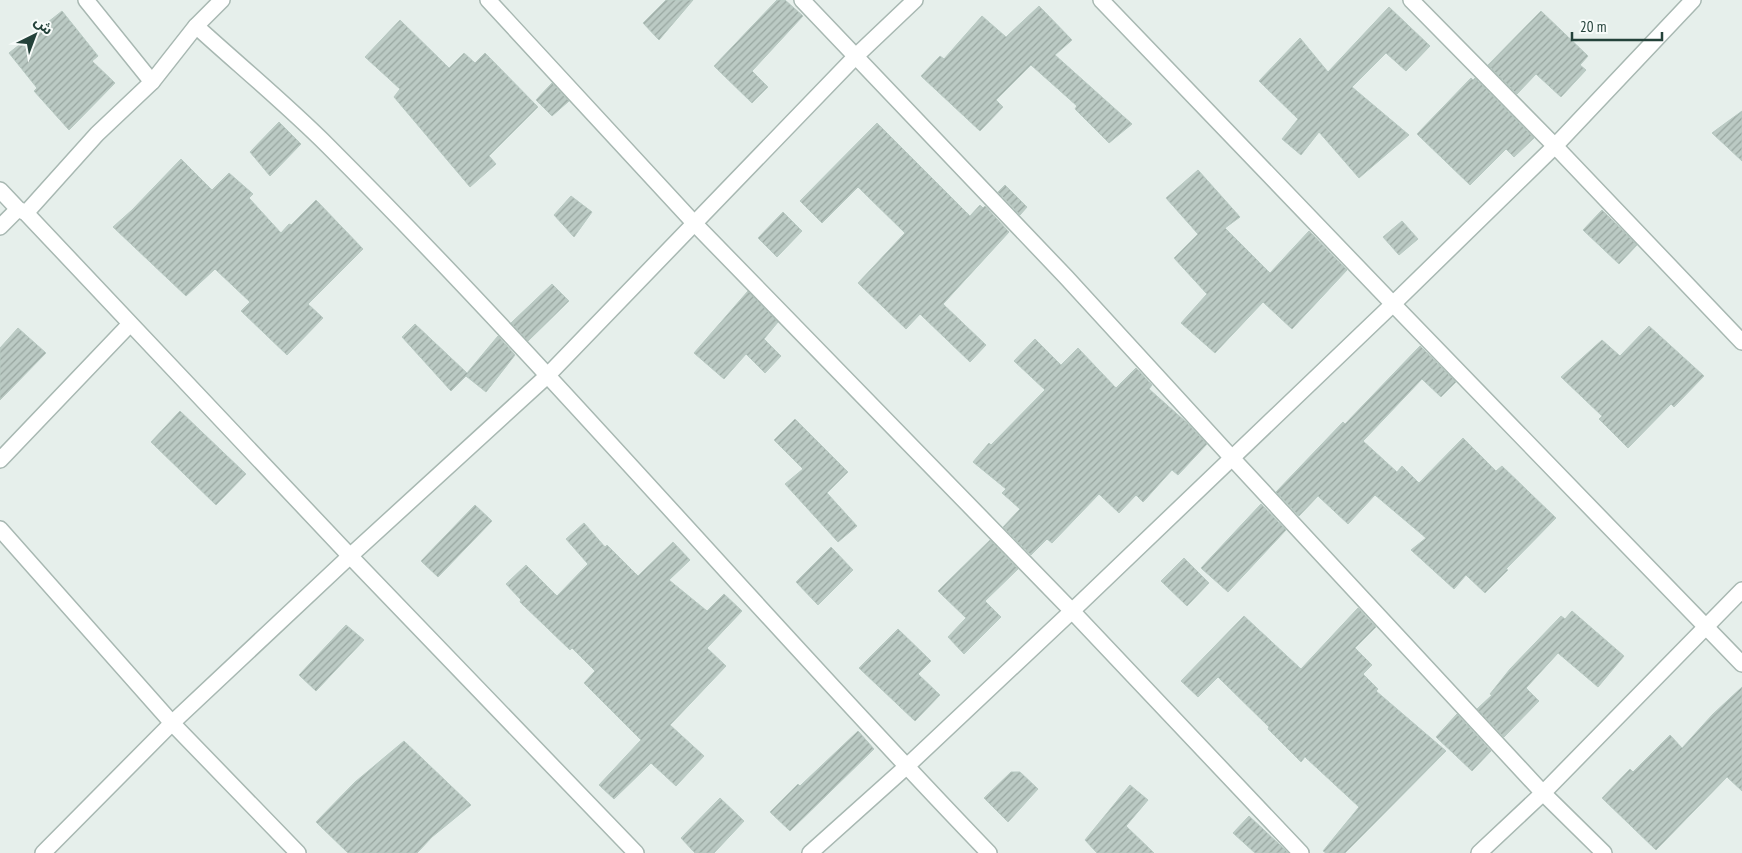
<svg xmlns="http://www.w3.org/2000/svg" width="1742" height="853" viewBox="0 0 1742 853" font-family="'PT Sans Narrow','Noto Sans Arabic',sans-serif">
<style>
.building{fill:url(#building-hatch);stroke:#b8c9c2}
.lines{fill:none;stroke-linecap:round;stroke-linejoin:round}
.minor-casing{stroke:#a8b8b2;stroke-width:18}
.tertiary-casing{stroke:#a8b8b2;stroke-width:18}
.minor{stroke:#fff;stroke-width:15}
.tertiary{stroke:#fff;stroke-width:15}
</style>
<defs>
<pattern id="building-hatch" width="6" height="6" patternUnits="userSpaceOnUse" patternTransform="scale(1.25)"><rect width="6" height="6" fill="#bbcac4"/><path d="M-1 1l2-2M0 6l6-6M5 7l2-2" fill="none" stroke="#98a6a0"/></pattern>
</defs>
<rect width="100%" height="100%" fill="#e6efeb"/>
<g class="building">
<path d="M 666,0 L 693,0 L 659,40 L 643,23 Z"/>
<path d="M 777,0 L 785,0 L 803,16 L 752,71 L 768,87 L 752,103 L 714,66 Z"/>
<path d="M 1039,6 L 1072,40 L 1055,55 L 1132,124 L 1109,143 L 1075,109 L 1077,106 L 1031,65 L 996,100 L 1003,107 L 980,131 L 921,76 L 940,56 L 944,59 L 982,16 L 1006,37 Z"/>
<path d="M 1389,7 L 1430,46 L 1406,71 L 1386,53 L 1352,87 L 1409,135 L 1359,178 L 1319,132 L 1301,155 L 1282,139 L 1298,119 L 1259,81 L 1300,38 L 1328,72 Z"/>
<path d="M 62,11 L 98,56 L 92,61 L 115,83 L 69,130 L 34,91 L 37,88 L 9,53 Z"/>
<path d="M 1541,11 L 1588,56 L 1580,65 L 1586,70 L 1561,97 L 1536,74 L 1517,94 L 1488,65 Z"/>
<path d="M 400,20 L 449,68 L 464,53 L 475,63 L 485,53 L 538,107 L 489,156 L 496,164 L 470,187 L 394,97 L 400,89 L 365,57 Z"/>
<path d="M 1471,78 L 1473,80 L 1475,78 L 1534,138 L 1514,157 L 1506,149 L 1470,185 L 1417,134 Z"/>
<path d="M 552,83 L 569,101 L 552,116 L 536,100 Z"/>
<path d="M 1742,111 L 1742,161 L 1712,133 Z"/>
<path d="M 279,122 L 301,144 L 270,176 L 250,152 Z"/>
<path d="M 877,123 L 970,216 L 980,205 L 983,208 L 985,206 L 1009,232 L 943,304 L 986,345 L 970,362 L 920,314 L 906,329 L 858,283 L 905,233 L 858,187 L 822,223 L 800,201 Z"/>
<path d="M 181,159 L 212,190 L 229,173 L 253,194 L 249,198 L 281,233 L 289,224 L 291,225 L 316,200 L 363,249 L 308,304 L 323,318 L 287,355 L 241,311 L 250,302 L 215,269 L 186,296 L 113,227 L 132,210 Z"/>
<path d="M 1198,170 L 1240,217 L 1225,228 L 1270,273 L 1309,231 L 1347,270 L 1292,329 L 1263,302 L 1215,353 L 1181,323 L 1207,294 L 1174,258 L 1198,234 L 1166,198 Z"/>
<path d="M 1005,185 L 1027,207 L 1020,215 L 998,192 Z"/>
<path d="M 571,196 L 592,212 L 574,237 L 554,215 Z"/>
<path d="M 1602,210 L 1637,245 L 1619,264 L 1583,230 Z"/>
<path d="M 783,212 L 802,231 L 777,257 L 758,238 Z"/>
<path d="M 1402,221 L 1418,239 L 1399,255 L 1383,237 Z"/>
<path d="M 552,284 L 569,301 L 528,341 L 511,323 Z"/>
<path d="M 748,291 L 778,322 L 764,339 L 781,356 L 765,373 L 746,354 L 724,379 L 694,353 Z"/>
<path d="M 415,324 L 467,373 L 498,336 L 515,355 L 486,392 L 466,376 L 451,391 L 402,337 Z"/>
<path d="M 1649,326 L 1704,376 L 1674,407 L 1671,404 L 1628,448 L 1599,419 L 1602,416 L 1561,377 L 1602,340 L 1620,356 Z"/>
<path d="M 18,328 L 46,353 L 0,400 L 0,348 Z"/>
<path d="M 1035,339 L 1061,365 L 1078,348 L 1116,388 L 1136,368 L 1152,385 L 1149,389 L 1186,422 L 1207,444 L 1178,475 L 1172,470 L 1143,502 L 1136,495 L 1119,513 L 1099,494 L 1052,543 L 1047,539 L 1031,555 L 1003,527 L 1020,509 L 1002,493 L 1006,489 L 973,462 L 989,443 L 991,445 L 1045,390 L 1014,361 Z"/>
<path d="M 1420,346 L 1456,382 L 1441,397 L 1422,379 L 1363,441 L 1397,472 L 1402,466 L 1419,483 L 1463,438 L 1496,471 L 1502,466 L 1556,518 L 1506,569 L 1508,570 L 1485,593 L 1466,575 L 1454,589 L 1411,550 L 1426,538 L 1375,495 L 1348,524 L 1318,496 L 1299,516 L 1276,492 L 1343,422 L 1345,424 Z"/>
<path d="M 180,411 L 246,474 L 216,505 L 151,442 Z"/>
<path d="M 795,419 L 848,472 L 827,493 L 857,526 L 838,542 L 785,484 L 803,469 L 774,440 Z"/>
<path d="M 1261,504 L 1286,530 L 1228,592 L 1201,568 Z"/>
<path d="M 475,505 L 492,521 L 438,577 L 421,561 Z"/>
<path d="M 584,523 L 605,547 L 607,545 L 638,576 L 673,542 L 690,560 L 669,580 L 707,611 L 724,594 L 742,611 L 707,648 L 726,666 L 670,725 L 704,756 L 676,786 L 651,763 L 614,799 L 599,785 L 641,740 L 584,683 L 595,671 L 572,648 L 570,650 L 520,602 L 521,600 L 506,584 L 526,565 L 557,596 L 588,564 L 566,539 Z"/>
<path d="M 990,540 L 1018,569 L 985,601 L 1001,617 L 964,654 L 948,637 L 966,618 L 938,591 Z"/>
<path d="M 831,547 L 853,570 L 818,605 L 796,582 Z"/>
<path d="M 1184,558 L 1209,583 L 1187,606 L 1161,581 Z"/>
<path d="M 1358,608 L 1376,627 L 1355,648 L 1372,665 L 1363,674 L 1378,689 L 1376,691 L 1446,751 L 1345,853 L 1326,853 L 1323,851 L 1359,807 L 1305,757 L 1301,762 L 1268,729 L 1269,727 L 1218,677 L 1198,697 L 1181,681 L 1244,616 L 1301,669 Z"/>
<path d="M 1572,611 L 1624,656 L 1598,687 L 1558,653 L 1526,688 L 1539,701 L 1504,737 L 1477,709 L 1492,695 L 1490,694 L 1510,669 L 1561,616 L 1565,619 Z"/>
<path d="M 346,625 L 364,640 L 316,691 L 299,675 Z"/>
<path d="M 898,629 L 931,661 L 918,674 L 940,695 L 915,721 L 859,668 Z"/>
<path d="M 1742,687 L 1742,791 L 1727,777 L 1656,850 L 1602,798 L 1630,769 L 1633,772 L 1670,735 L 1682,748 L 1713,714 Z"/>
<path d="M 1457,714 L 1491,751 L 1472,771 L 1436,737 Z"/>
<path d="M 858,731 L 874,749 L 790,831 L 770,812 L 798,784 L 800,786 Z"/>
<path d="M 404,741 L 471,805 L 432,837 L 417,853 L 348,853 L 316,822 L 355,782 Z"/>
<path d="M 1011,772 L 1020,772 L 1038,789 L 1008,822 L 984,798 Z"/>
<path d="M 1130,785 L 1148,800 L 1126,826 L 1154,853 L 1097,853 L 1085,840 Z"/>
<path d="M 720,798 L 744,821 L 714,853 L 695,853 L 681,838 Z"/>
<path d="M 1249,816 L 1280,845 L 1288,853 L 1255,853 L 1233,833 Z"/>
</g>
<g class="lines">
<defs>
<g id="minor">
<path d="M 86,0 L 152,82"/>
<path d="M 488,0 L 695,224 L 1072,611 L 1301,853"/>
<path d="M 802,0 L 1066,277 L 1232,458 L 1543,793 L 1604,853"/>
<path d="M 1101,0 L 1393,304 L 1742,664"/>
<path d="M 1411,0 L 1555,146 L 1742,342"/>
<path d="M 196,26 C 240,66 286,104 328,146 C 556,374 765,621 989,853"/>
<path d="M 0,190 L 18,209 L 26,213 L 350,556 L 636,853"/>
<path d="M 26,213 L 97,134 L 152,82 L 196,26 L 222,0"/>
<path d="M 0,227 L 18,209"/>
<path d="M 0,460 L 130,324"/>
<path d="M 0,529 L 172,723 L 298,853"/>
<path d="M 43,853 L 172,723 L 350,556 L 547,376 L 856,56 L 915,0"/>
<path d="M 1479,853 L 1543,793 L 1742,590"/>
</g>
<path id="tertiary" d="M 810,853 L 906,767 L 1072,611 L 1393,304 L 1555,146 L 1693,0"/>
</defs>
<use href="#minor" class="minor-casing"/>
<use href="#tertiary" class="tertiary-casing"/>
<use href="#minor" class="minor"/>
<use href="#tertiary" class="tertiary"/>
</g>
<g transform="translate(35 35) rotate(42)" stroke="#f7fbf9" stroke-width="4" paint-order="stroke">
<path d="M0-4L9 19L0 12L-9 19Z" fill="#24423a"/>
<text y="-8" font-size="14" font-weight="bold" text-anchor="middle" fill="#24423a">ش</text>
</g>
<path d="M1572 32v8h90v-8" fill="none" stroke="#24423a" stroke-width="2.5"/>
<text x="1580" y="32" font-size="15" fill="#24423a" stroke="#f7fbf9" stroke-width="4" paint-order="stroke">20 m</text>
</svg>
